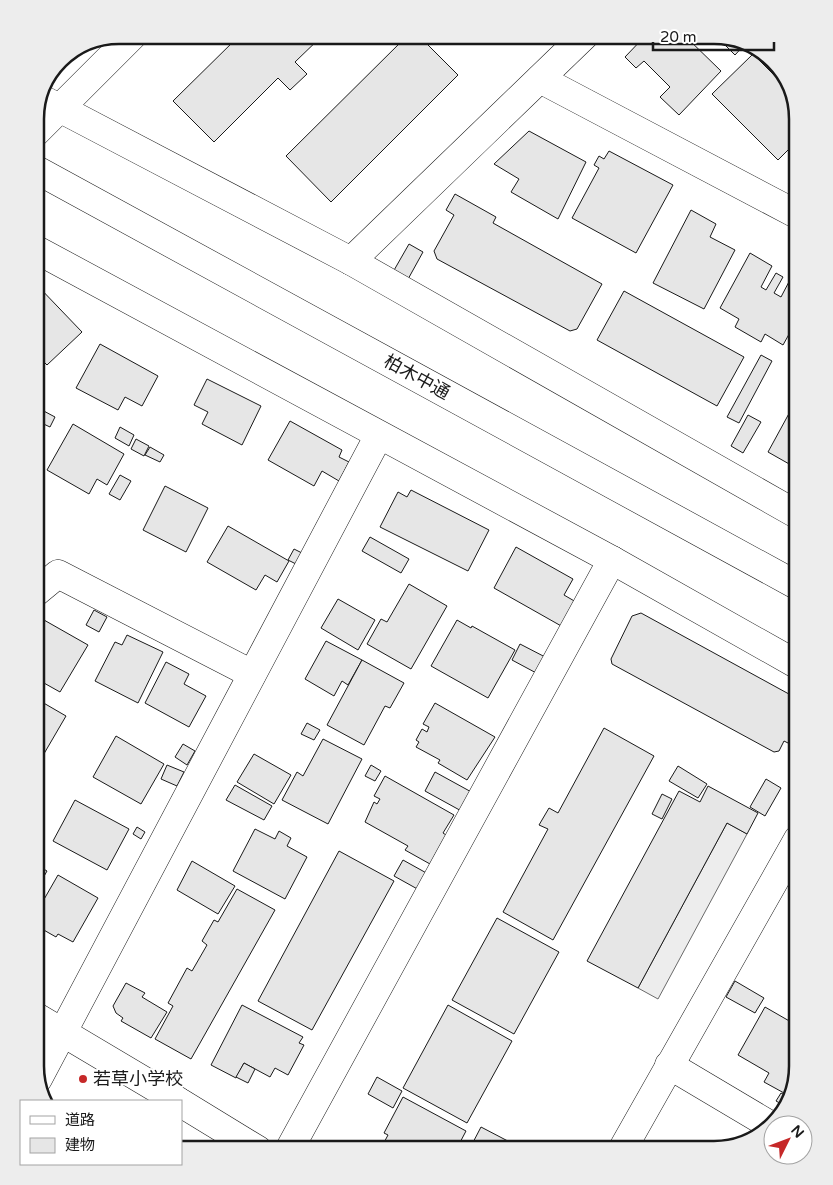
<svg xmlns="http://www.w3.org/2000/svg" width="833" height="1185" viewBox="0 0 833 1185" font-family="'Varela Round','Noto Sans JP',sans-serif">
<style>
.parking{fill:#ededed;stroke:#6a6a6a}
.building{fill:#e6e6e6;stroke:#1a1a1a}
.lines{fill:none;stroke-linecap:round;stroke-linejoin:round}
.minor-casing{stroke:#1a1a1a;stroke-width:29}
.tertiary-casing{stroke:#1a1a1a;stroke-width:29}
.minor{stroke:#fff;stroke-width:28}
.tertiary{stroke:#fff;stroke-width:28}
.poi-dot{fill:#c62828;stroke:#fff;stroke-width:2}
.labels{text-anchor:middle;stroke-width:4;stroke-linejoin:round;paint-order:stroke}
.street-label{font-size:18px;fill:#1a1a1a;stroke:#fff}
.poi-label{font-size:18px;fill:#1a1a1a;stroke:#fff;text-anchor:start}
.rim{fill:none;stroke:#1a1a1a;stroke-width:2.5}
</style>
<rect width="100%" height="100%" fill="#fff"/>
<path class="parking" d="M 727,823 L 747,834 L 658,999 L 638,988 Z"/>
<g class="building">
<path d="M 240,35 L 245,40 L 250,35 L 323,35 L 295,62 L 307,74 L 290,90 L 278,78 L 214,142 L 173,101 Z"/>
<path d="M 408,35 L 418,35 L 458,75 L 331,202 L 286,156 Z"/>
<path d="M 646,35 L 684,35 L 721,71 L 679,115 L 660,97 L 670,87 L 644,61 L 636,68 L 625,57 Z"/>
<path d="M 715,35 L 720,35 L 746,43 L 735,55 Z"/>
<path d="M 753,54 L 791,92 L 798,118 L 798,140 L 778,160 L 712,94 Z"/>
<path d="M 529,131 L 586,162 L 558,219 L 511,192 L 519,179 L 494,164 Z"/>
<path d="M 609,151 L 673,185 L 636,253 L 572,218 L 599,168 L 594,165 L 599,156 L 604,159 Z"/>
<path d="M 455,194 L 496,217 L 493,223 L 602,284 L 577,329 L 570,331 L 437,259 L 434,251 L 454,215 L 446,210 Z"/>
<path d="M 691,210 L 716,224 L 710,237 L 735,250 L 704,309 L 653,283 Z"/>
<path d="M 409,244 L 423,252 L 407,281 L 393,272 Z"/>
<path d="M 750,253 L 772,266 L 761,287 L 766,290 L 776,273 L 783,277 L 774,293 L 781,297 L 792,276 L 798,279 L 798,318 L 783,345 L 765,334 L 761,342 L 735,327 L 739,319 L 720,308 Z"/>
<path d="M 35,283 L 82,332 L 47,365 L 35,353 Z"/>
<path d="M 624,291 L 744,357 L 717,406 L 597,340 Z"/>
<path d="M 100,344 L 158,376 L 142,406 L 125,397 L 118,410 L 76,388 Z"/>
<path d="M 761,355 L 772,361 L 739,423 L 727,417 Z"/>
<path d="M 207,379 L 261,406 L 242,445 L 202,424 L 208,412 L 194,405 Z"/>
<path d="M 798,397 L 798,469 L 768,452 Z"/>
<path d="M 40,409 L 55,417 L 50,427 L 35,420 Z"/>
<path d="M 748,415 L 761,422 L 743,453 L 731,446 Z"/>
<path d="M 290,421 L 342,450 L 339,457 L 349,462 L 339,481 L 322,471 L 314,486 L 268,460 Z"/>
<path d="M 73,424 L 124,454 L 107,485 L 97,479 L 89,494 L 47,470 Z"/>
<path d="M 120,427 L 134,435 L 129,446 L 115,438 Z"/>
<path d="M 136,439 L 149,446 L 144,456 L 131,449 Z"/>
<path d="M 150,447 L 164,455 L 160,462 L 145,455 Z"/>
<path d="M 120,475 L 131,481 L 120,500 L 109,494 Z"/>
<path d="M 165,486 L 208,508 L 186,552 L 143,530 Z"/>
<path d="M 411,490 L 489,530 L 468,571 L 380,527 L 398,492 L 407,497 Z"/>
<path d="M 228,526 L 289,561 L 277,582 L 265,575 L 256,590 L 207,562 Z"/>
<path d="M 370,537 L 409,559 L 401,573 L 362,551 Z"/>
<path d="M 516,547 L 573,579 L 564,595 L 576,602 L 563,627 L 494,588 Z"/>
<path d="M 294,549 L 304,554 L 298,565 L 288,560 Z"/>
<path d="M 409,584 L 447,606 L 411,669 L 367,644 L 381,619 L 387,622 Z"/>
<path d="M 338,599 L 375,620 L 358,650 L 321,628 Z"/>
<path d="M 94,610 L 107,617 L 99,632 L 86,625 Z"/>
<path d="M 641,613 L 798,699 L 798,748 L 784,741 L 779,751 L 774,752 L 612,664 L 611,659 L 632,616 Z"/>
<path d="M 44,620 L 88,645 L 60,692 L 35,678 L 35,636 Z"/>
<path d="M 457,620 L 471,628 L 472,626 L 515,650 L 488,698 L 431,666 Z"/>
<path d="M 127,635 L 163,652 L 138,703 L 95,681 L 115,642 L 122,645 Z"/>
<path d="M 326,641 L 362,660 L 348,685 L 342,681 L 334,696 L 305,679 Z"/>
<path d="M 520,644 L 549,659 L 540,675 L 512,660 Z"/>
<path d="M 362,660 L 404,683 L 390,708 L 385,706 L 364,745 L 327,725 Z"/>
<path d="M 166,662 L 189,674 L 184,684 L 206,696 L 189,727 L 145,703 Z"/>
<path d="M 35,698 L 66,716 L 38,764 L 35,762 Z"/>
<path d="M 435,703 L 495,737 L 467,780 L 438,763 L 440,760 L 416,747 L 419,742 L 416,740 L 422,729 L 427,732 L 429,727 L 423,724 Z"/>
<path d="M 307,723 L 320,730 L 314,740 L 301,734 Z"/>
<path d="M 604,728 L 654,756 L 553,940 L 503,912 L 548,829 L 539,825 L 549,808 L 558,813 Z"/>
<path d="M 116,736 L 164,764 L 141,804 L 93,777 Z"/>
<path d="M 323,739 L 362,759 L 328,824 L 282,800 L 297,772 L 303,776 Z"/>
<path d="M 183,744 L 195,751 L 187,765 L 175,757 Z"/>
<path d="M 254,754 L 291,775 L 274,804 L 237,782 Z"/>
<path d="M 167,765 L 184,772 L 177,786 L 161,779 Z"/>
<path d="M 371,765 L 381,771 L 375,781 L 365,776 Z"/>
<path d="M 678,766 L 707,784 L 698,798 L 669,781 Z"/>
<path d="M 435,772 L 475,794 L 465,813 L 425,791 Z"/>
<path d="M 385,776 L 454,815 L 443,833 L 446,835 L 430,864 L 405,850 L 408,846 L 365,822 L 374,802 L 377,804 L 380,799 L 374,796 Z"/>
<path d="M 766,779 L 781,788 L 765,816 L 750,807 Z"/>
<path d="M 235,785 L 272,806 L 264,820 L 226,800 Z"/>
<path d="M 708,786 L 758,813 L 747,834 L 727,823 L 638,988 L 587,961 L 679,791 L 700,802 Z"/>
<path d="M 662,794 L 672,799 L 662,819 L 652,814 Z"/>
<path d="M 75,800 L 129,829 L 107,870 L 53,841 Z"/>
<path d="M 137,827 L 145,832 L 141,839 L 133,834 Z"/>
<path d="M 255,829 L 275,839 L 279,831 L 291,838 L 287,846 L 307,857 L 285,899 L 233,871 Z"/>
<path d="M 339,851 L 394,881 L 312,1030 L 258,1001 Z"/>
<path d="M 403,860 L 430,875 L 421,891 L 394,876 Z"/>
<path d="M 192,861 L 235,886 L 218,914 L 177,890 Z"/>
<path d="M 35,864 L 47,871 L 35,892 Z"/>
<path d="M 58,875 L 98,898 L 73,942 L 58,934 L 56,937 L 35,925 L 35,915 Z"/>
<path d="M 237,889 L 275,910 L 191,1059 L 155,1039 L 173,1006 L 168,1003 L 187,968 L 192,971 L 207,945 L 202,941 L 214,920 L 218,922 Z"/>
<path d="M 497,918 L 559,952 L 514,1034 L 452,1000 Z"/>
<path d="M 798,967 L 798,982 L 792,978 Z"/>
<path d="M 735,981 L 764,998 L 755,1013 L 726,997 Z"/>
<path d="M 126,983 L 145,993 L 142,997 L 167,1012 L 151,1038 L 121,1021 L 123,1018 L 116,1013 L 113,1006 Z"/>
<path d="M 242,1005 L 303,1037 L 299,1043 L 304,1045 L 288,1075 L 275,1068 L 270,1077 L 244,1063 L 236,1078 L 211,1065 Z"/>
<path d="M 448,1005 L 512,1041 L 467,1123 L 403,1088 Z"/>
<path d="M 765,1007 L 798,1026 L 798,1067 L 784,1093 L 764,1082 L 769,1073 L 738,1055 Z"/>
<path d="M 244,1063 L 255,1069 L 248,1083 L 236,1077 Z"/>
<path d="M 377,1077 L 402,1091 L 393,1108 L 368,1094 Z"/>
<path d="M 781,1093 L 790,1098 L 787,1107 L 776,1101 Z"/>
<path d="M 403,1097 L 466,1131 L 456,1150 L 380,1150 L 388,1135 L 384,1133 Z"/>
<path d="M 481,1127 L 525,1150 L 469,1150 Z"/>
</g>
<g class="lines">
<defs>
<g id="minor">
<path d="M 540,79 L 798,215"/>
<path d="M 42,99 L 351,261 L 798,515"/>
<path d="M 35,249 L 612,560 L 798,665"/>
<path d="M 351,261 L 585,35"/>
<path d="M 35,593 L 58,574 L 252,674"/>
<path d="M 669,1065 L 770,1125"/>
<path d="M 38,1079 L 379,435"/>
<path d="M 289,1150 L 612,560"/>
<path d="M 622,1150 L 798,839"/>
</g>
<g id="tertiary">
<path d="M 35,133 L 133,35"/>
<path d="M 35,169 L 798,586"/>
<path d="M 35,1016 L 178,1101"/>
<path d="M 181,1103 L 258,1150"/>
</g>
</defs>
<use href="#minor" class="minor-casing"/>
<use href="#tertiary" class="tertiary-casing"/>
<use href="#minor" class="minor"/>
<use href="#tertiary" class="tertiary"/>
</g>
<circle class="poi-dot" cx="83" cy="1079" r="5"/>
<g class="labels">
<g class="street-label">
<text transform="translate(417 377) rotate(29)" y="6">柏木中通</text>
</g>
<g class="poi-label">
<text x="93" y="1085">若草小学校</text>
</g>
</g>
<path d="M0 0H833V1185H0ZM119 44H714A75 75 0 0 1 789 119V1066A75 75 0 0 1 714 1141H119A75 75 0 0 1 44 1066V119A75 75 0 0 1 119 44Z" fill="#ededed" fill-rule="evenodd"/>
<path class="rim" d="M119 44H714A75 75 0 0 1 789 119V1066A75 75 0 0 1 714 1141H119A75 75 0 0 1 44 1066V119A75 75 0 0 1 119 44Z"/>
<rect x="20" y="1100" width="162" height="65" fill="#ffffff" stroke="#a3a3a3"/>
<rect x="30" y="1116" width="25" height="8" fill="#ffffff" stroke="#a3a3a3"/>
<text x="65" y="1125" font-size="15" fill="#1a1a1a">道路</text>
<rect x="30" y="1138" width="25" height="15" fill="#e6e6e6" stroke="#a3a3a3"/>
<text x="65" y="1150" font-size="15" fill="#1a1a1a">建物</text>
<g transform="translate(788 1140) rotate(48)"><circle r="24" fill="#ffffff" stroke="#a3a3a3"/>
<path d="M0-4L9 19L0 12L-9 19Z" fill="#c62828"/>
<text y="-8" font-size="14" font-weight="bold" text-anchor="middle" fill="#1a1a1a">N</text>
</g>
<path d="M653 42v8h121v-8" fill="none" stroke="#1a1a1a" stroke-width="2.5"/>
<text x="660" y="42" font-size="15" fill="#1a1a1a" stroke="#ffffff" stroke-width="4" paint-order="stroke">20 m</text>
</svg>
